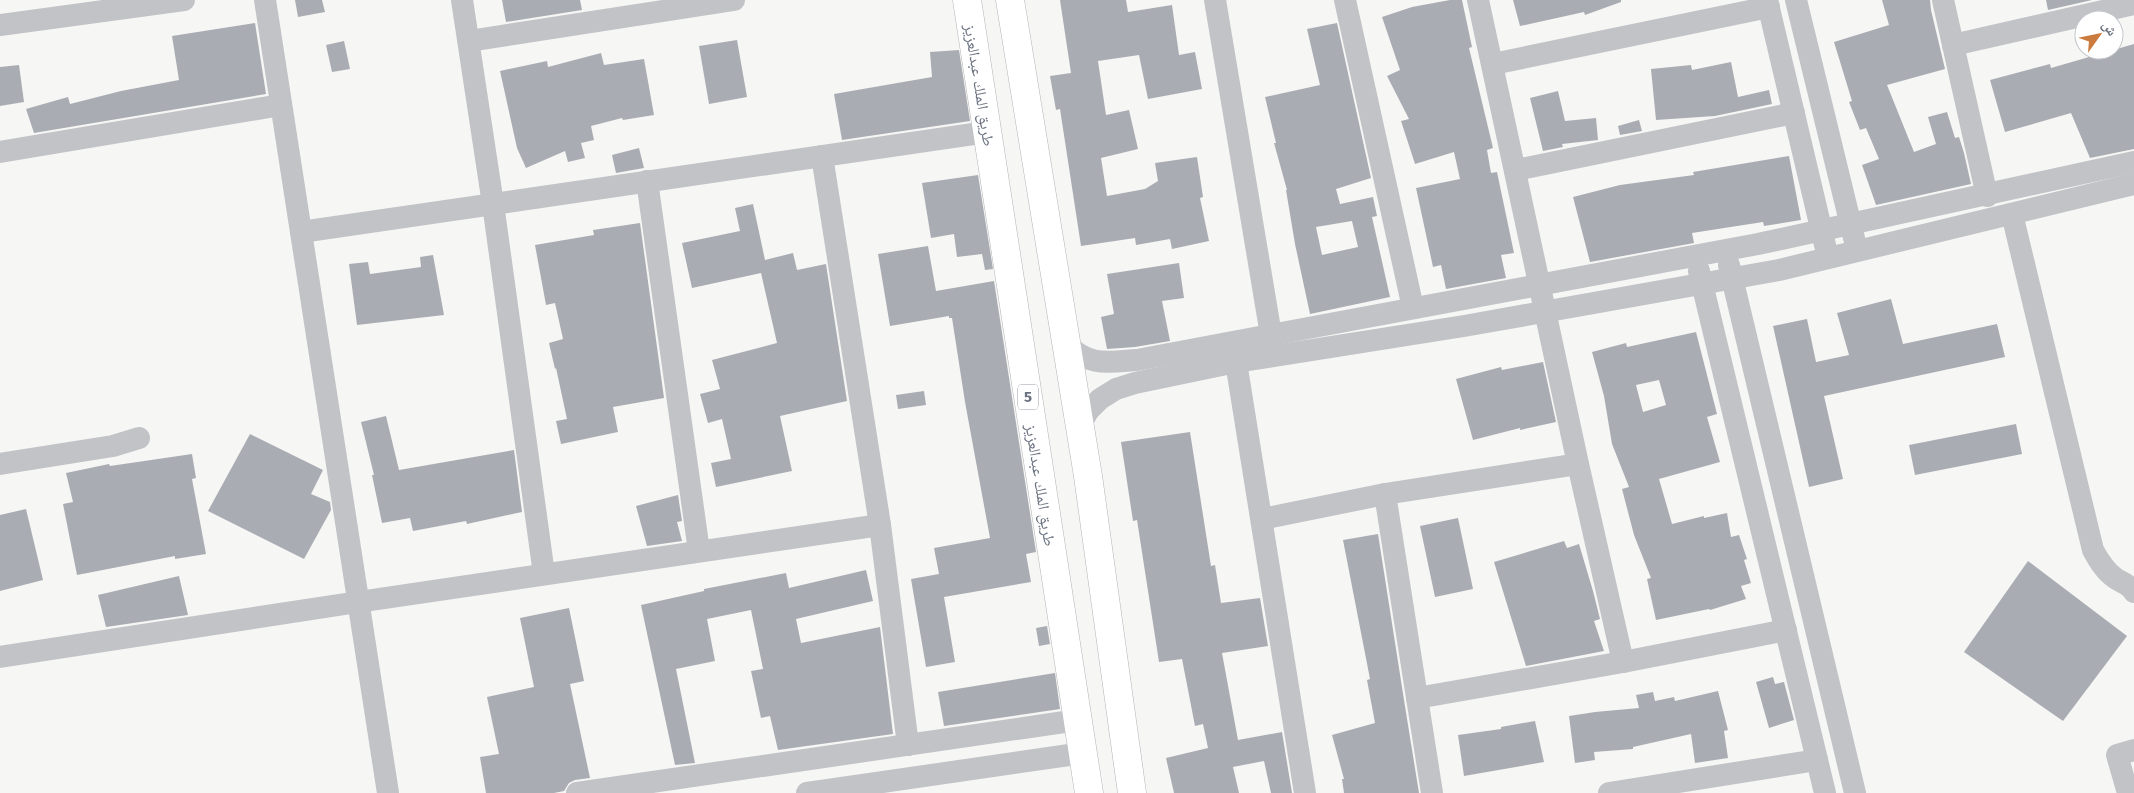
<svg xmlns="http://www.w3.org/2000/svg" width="2134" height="793" viewBox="0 0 2134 793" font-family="'Fira Sans','Noto Naskh Arabic',sans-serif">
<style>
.building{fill:#a9adb3;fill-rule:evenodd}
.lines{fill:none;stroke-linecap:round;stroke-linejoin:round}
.highway-casing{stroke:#b2b4b8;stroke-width:29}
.minor{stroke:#c1c3c7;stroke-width:22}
.highway{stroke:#fff;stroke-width:28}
.labels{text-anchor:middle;stroke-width:5;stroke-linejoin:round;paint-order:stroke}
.shield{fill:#fff;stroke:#979ca7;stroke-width:1}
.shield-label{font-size:15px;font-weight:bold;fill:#6a7281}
.street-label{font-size:16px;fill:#6a7281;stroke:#fff}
</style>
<rect width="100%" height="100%" fill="#f6f6f4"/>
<g class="building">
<path d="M 295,0 L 322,0 L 325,12 L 298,17 Z"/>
<path d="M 502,0 L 580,0 L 582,10 L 506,22 Z"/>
<path d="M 1060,0 L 1126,0 L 1128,12 L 1172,5 L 1179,55 L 1195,52 L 1202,89 L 1148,99 L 1139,55 L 1098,61 L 1106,115 L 1129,110 L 1138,149 L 1101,158 L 1107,196 L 1145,189 L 1158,181 L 1155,163 L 1197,157 L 1203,197 L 1200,198 L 1209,241 L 1172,249 L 1170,239 L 1136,245 L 1135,238 L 1081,246 L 1060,109 L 1056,110 L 1050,76 L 1071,73 Z"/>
<path d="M 1450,0 L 1462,0 L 1472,47 L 1469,48 L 1493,148 L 1487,150 L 1491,173 L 1497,172 L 1514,253 L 1501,255 L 1506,278 L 1446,289 L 1441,265 L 1433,267 L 1416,188 L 1460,179 L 1454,152 L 1415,164 L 1401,121 L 1409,119 L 1387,76 L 1400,70 L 1382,17 L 1412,7 Z"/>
<path d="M 1513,0 L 1621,0 L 1621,2 L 1585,15 L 1584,12 L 1520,26 Z"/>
<path d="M 1882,0 L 1930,0 L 1931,10 L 1945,69 L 1887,85 L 1914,152 L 1936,144 L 1928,117 L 1947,112 L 1955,138 L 1959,137 L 1964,153 L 1971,184 L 1876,205 L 1862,165 L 1879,159 L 1866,128 L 1860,130 L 1849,102 L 1852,101 L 1834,42 L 1889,25 Z"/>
<path d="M 2046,0 L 2092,0 L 2048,10 Z"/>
<path d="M 255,23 L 266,94 L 34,133 L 26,109 L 68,97 L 70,104 L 121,91 L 179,80 L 172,36 Z"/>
<path d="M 1337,23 L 1371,178 L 1336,189 L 1340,204 L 1373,197 L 1377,216 L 1372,217 L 1390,297 L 1310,314 L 1295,244 L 1286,190 L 1287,190 L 1274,143 L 1276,143 L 1265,97 L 1320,85 L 1307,29 ZM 1352,221 L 1358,247 L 1322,255 L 1316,227 Z"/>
<path d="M 737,40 L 747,97 L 709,104 L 699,46 Z"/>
<path d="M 344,41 L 350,69 L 332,72 L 326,45 Z"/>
<path d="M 2134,44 L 2134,149 L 2090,158 L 2071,113 L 2005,132 L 1990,80 L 2050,64 L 2051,68 Z"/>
<path d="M 959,50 L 970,121 L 842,140 L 834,94 L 932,77 L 930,52 Z"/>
<path d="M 601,53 L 604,65 L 644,59 L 654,115 L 623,120 L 622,118 L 591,126 L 594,140 L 581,143 L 585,158 L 568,162 L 565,151 L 526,168 L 517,148 L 500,71 L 547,61 L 548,67 Z"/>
<path d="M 1731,62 L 1738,97 L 1769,90 L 1772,104 L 1715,116 L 1656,120 L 1651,69 L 1691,65 L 1692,70 Z"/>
<path d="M 19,65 L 24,102 L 0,106 L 0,67 Z"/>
<path d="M 1558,91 L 1565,121 L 1596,118 L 1598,140 L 1562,144 L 1563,147 L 1543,151 L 1530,98 Z"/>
<path d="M 1639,120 L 1642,131 L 1620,135 L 1618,126 Z"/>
<path d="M 639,148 L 644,168 L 616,173 L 612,155 Z"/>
<path d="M 1789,156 L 1801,220 L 1764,226 L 1763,222 L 1692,233 L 1694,243 L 1590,262 L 1573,197 L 1620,185 L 1694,175 L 1693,172 Z"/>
<path d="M 978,175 L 993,269 L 985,270 L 982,254 L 957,257 L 954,234 L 931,238 L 922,183 Z"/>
<path d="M 753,204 L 765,260 L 793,253 L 797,270 L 826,264 L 847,401 L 780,416 L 792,471 L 716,487 L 711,463 L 731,459 L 722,419 L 708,423 L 700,394 L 720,389 L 712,360 L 777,343 L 761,273 L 692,288 L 682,243 L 740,231 L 735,208 Z"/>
<path d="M 640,223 L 664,398 L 613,407 L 618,432 L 561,444 L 556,421 L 567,419 L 556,368 L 555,369 L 549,343 L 563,339 L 555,303 L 546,305 L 535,245 L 594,235 L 593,230 Z"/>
<path d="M 928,246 L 936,291 L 994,281 L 1036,552 L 1026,554 L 1031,582 L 944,597 L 955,662 L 926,667 L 911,579 L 939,574 L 934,548 L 990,538 L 965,402 L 952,318 L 949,318 L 949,316 L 890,326 L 878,254 Z"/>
<path d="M 433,255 L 444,315 L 357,325 L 349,264 L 368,262 L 370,274 L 421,267 L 420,257 Z"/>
<path d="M 1179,263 L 1184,298 L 1162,301 L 1170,341 L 1135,347 L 1107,349 L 1101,317 L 1114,314 L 1107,274 Z"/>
<path d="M 1891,299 L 1903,344 L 1997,324 L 2005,357 L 1824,396 L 1843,479 L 1809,487 L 1773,326 L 1807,319 L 1816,362 L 1849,355 L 1837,313 Z"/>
<path d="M 1696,332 L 1717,414 L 1707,417 L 1720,462 L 1659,479 L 1672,524 L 1704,516 L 1704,518 L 1727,513 L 1731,537 L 1739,535 L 1747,559 L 1744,560 L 1751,583 L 1741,586 L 1746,599 L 1710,610 L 1709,609 L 1656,620 L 1647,579 L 1651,578 L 1634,535 L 1622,489 L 1629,487 L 1612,444 L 1604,396 L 1592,352 L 1626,343 L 1627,347 ZM 1659,380 L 1666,405 L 1643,412 L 1636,385 Z"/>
<path d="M 1543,362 L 1556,422 L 1520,430 L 1520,428 L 1473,440 L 1456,379 L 1501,367 L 1502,370 Z"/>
<path d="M 924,391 L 926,405 L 898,409 L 896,395 Z"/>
<path d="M 386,416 L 399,470 L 514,450 L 522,512 L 467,524 L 466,521 L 413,531 L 410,518 L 382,523 L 372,475 L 374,475 L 361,422 Z"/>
<path d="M 2016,424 L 2022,454 L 1915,475 L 1909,445 Z"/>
<path d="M 1190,432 L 1211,566 L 1215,565 L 1221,603 L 1260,598 L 1268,646 L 1222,653 L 1238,740 L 1282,732 L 1292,793 L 1271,793 L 1264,761 L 1233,767 L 1239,793 L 1174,793 L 1166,758 L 1208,748 L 1203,724 L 1195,726 L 1182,659 L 1159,662 L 1137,520 L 1133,521 L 1121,442 Z"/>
<path d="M 250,434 L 323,470 L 311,494 L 330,502 L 331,510 L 304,559 L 208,511 Z"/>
<path d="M 192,454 L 196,478 L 192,479 L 206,554 L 175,559 L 175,556 L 77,575 L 63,504 L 73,502 L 66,473 L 109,464 L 110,466 Z"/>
<path d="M 678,495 L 682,521 L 677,522 L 682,541 L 647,546 L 636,506 Z"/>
<path d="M 26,509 L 43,580 L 0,591 L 0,515 Z"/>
<path d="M 1458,518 L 1473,589 L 1435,597 L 1420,526 Z"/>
<path d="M 1378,534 L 1404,700 L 1419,793 L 1344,793 L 1342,779 L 1344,779 L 1332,735 L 1375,723 L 1367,680 L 1370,679 L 1343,540 Z"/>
<path d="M 1564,541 L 1567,548 L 1579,544 L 1593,591 L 1600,619 L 1594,621 L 1604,651 L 1526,666 L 1494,562 Z"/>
<path d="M 2028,561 L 2127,636 L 2063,721 L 1964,652 Z"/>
<path d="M 866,570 L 873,601 L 796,619 L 801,643 L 880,627 L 893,734 L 778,750 L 770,716 L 761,718 L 751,671 L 763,669 L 751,610 L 707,619 L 715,661 L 676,669 L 695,763 L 675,765 L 641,605 L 704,591 L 704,589 L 786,573 L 789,588 Z"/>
<path d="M 179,576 L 188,615 L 106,627 L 98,595 Z"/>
<path d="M 569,608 L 584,681 L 570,684 L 590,778 L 575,780 L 569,783 L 564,791 L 554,793 L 486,793 L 480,757 L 499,754 L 487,697 L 534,687 L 520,618 Z"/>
<path d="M 1047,626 L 1050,644 L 1039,646 L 1036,628 Z"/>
<path d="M 1055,673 L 1060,709 L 944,726 L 938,692 Z"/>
<path d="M 1773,677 L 1775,684 L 1784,682 L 1794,720 L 1769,728 L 1756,682 Z"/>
<path d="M 1718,691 L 1728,730 L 1724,731 L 1728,758 L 1695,763 L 1691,734 L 1633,747 L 1633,749 L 1594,752 L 1595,760 L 1575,763 L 1569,716 L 1595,712 L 1639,708 L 1636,695 L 1653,692 L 1655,701 L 1674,697 L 1675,701 Z"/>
<path d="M 1535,721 L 1544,762 L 1464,776 L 1458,735 L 1501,729 L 1501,727 Z"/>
</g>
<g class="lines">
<defs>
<g id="highway">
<path d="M 967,0 L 1089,793"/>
<path d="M 1010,0 L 1088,476 L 1132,793"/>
</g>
</defs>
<use href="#highway" class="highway-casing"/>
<g class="minor">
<path d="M 265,0 L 388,793"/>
<path d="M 462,0 L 493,204 L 544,574"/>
<path d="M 1215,0 L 1271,335"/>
<path d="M 1345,0 L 1413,308"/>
<path d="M 1478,0 L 1578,464"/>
<path d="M 1767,0 L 1825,245"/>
<path d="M 1796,0 L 1854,238"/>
<path d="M 1943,0 L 1987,196"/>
<path d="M 0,25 L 184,0"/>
<path d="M 469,41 L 734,0"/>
<path d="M 1953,45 L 2134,4"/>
<path d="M 1493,64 L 1769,7"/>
<path d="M 0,152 L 281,105"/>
<path d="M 822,156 L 880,525 L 908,745"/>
<path d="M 1516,170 L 1794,113"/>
<path d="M 647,181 L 699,551"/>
<path d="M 2012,214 L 2093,550 C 2099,561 2105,571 2115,578 C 2122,583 2129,584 2134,592"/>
<path d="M 301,232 L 987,132"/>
<path d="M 1729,265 L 1855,793"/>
<path d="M 1699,271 L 1825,793"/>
<path d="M 1067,344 C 1089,367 1108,362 1137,360 L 1758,244 L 2134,162"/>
<path d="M 1236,362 L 1305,793"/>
<path d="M 1080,426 L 1088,411 L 1100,399 L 1116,389 L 1135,383 L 1236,362 L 1464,326 L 1779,270 L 2134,184"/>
<path d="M 0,464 L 113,446 L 139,438"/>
<path d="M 1262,519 L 1385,494"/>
<path d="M 0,657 L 358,602 L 880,525"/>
<path d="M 1417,698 L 1623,662"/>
<path d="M 577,793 L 1078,720"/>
<path d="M 807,793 L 1083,753"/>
<path d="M 1432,793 L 1385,494 L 1578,464 L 1623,662 L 1786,630"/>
<path d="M 1609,793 L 1817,760"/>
<path d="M 2128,793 L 2117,755 L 2134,750"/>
</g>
<use href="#highway" class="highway"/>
</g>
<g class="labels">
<rect class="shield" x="1018" y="384.5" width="20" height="25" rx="4"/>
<g class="shield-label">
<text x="1028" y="402">5</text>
</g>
<g class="street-label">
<text transform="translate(980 85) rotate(81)" y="6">طريق الملك عبدالعزيز</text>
<text transform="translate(1041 485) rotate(81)" y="6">طريق الملك عبدالعزيز</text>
</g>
</g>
<g transform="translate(2099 35) rotate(57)"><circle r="24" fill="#ffffff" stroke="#c3c7cd"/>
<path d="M0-4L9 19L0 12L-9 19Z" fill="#cc7b3f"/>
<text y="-8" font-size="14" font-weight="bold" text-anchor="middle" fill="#6a7281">ش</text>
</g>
</svg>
